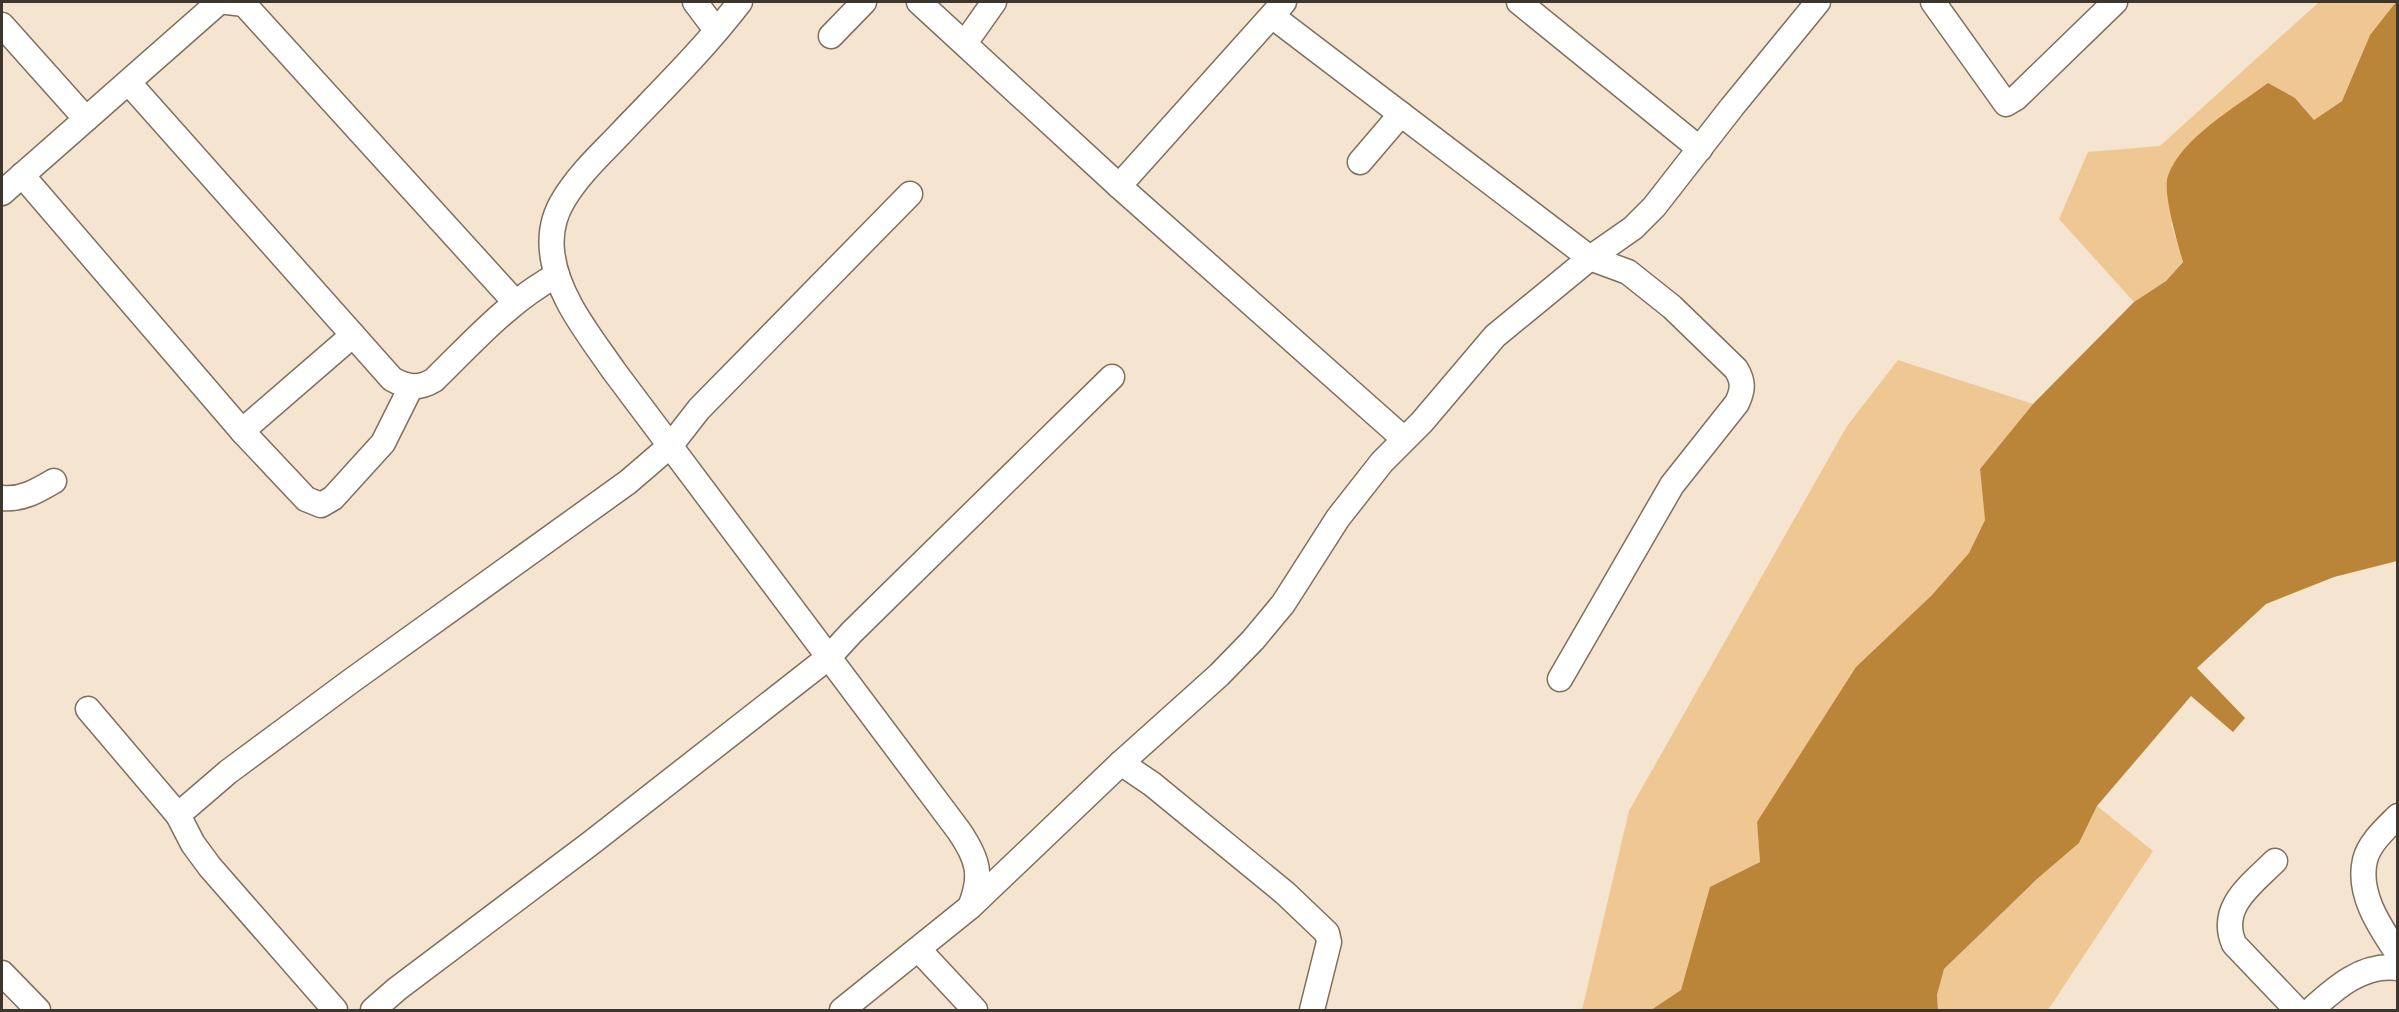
<svg xmlns="http://www.w3.org/2000/svg" width="2399" height="1012" viewBox="0 0 2399 1012" font-family="'Open Sans',sans-serif">
<style>
.green{fill:#efc793}
.water{fill:#ba8538}
.lines{fill:none;stroke-linecap:round;stroke-linejoin:round}
.minor-casing{stroke:#7e705e;stroke-width:27}
.minor{stroke:#fff;stroke-width:24}
</style>
<rect width="100%" height="100%" fill="#f4e4d0"/>
<g class="green">
<path d="M 2319,2 L 2396,2 L 2370,35 L 2342,101 L 2314,120 L 2295,98 L 2171,223 L 2183,261 L 2166,281 L 2134,302 L 2059,219 L 2088,152 L 2160,146 Z"/>
<path d="M 1898,360 L 2033,404 L 1980,469 L 1985,520 L 1969,553 L 1931,596 L 1757,822 L 1760,862 L 1711,887 L 1681,990 L 1651,1010 L 1582,1010 L 1629,811 L 1847,426 Z"/>
<path d="M 2097,806 L 2153,851 L 2048,1010 L 1938,1010 L 1937,995 L 1944,969 L 2037,879 L 2079,843 Z"/>
</g>
<path class="water" d="M 2396,2 L 2398,2 L 2397,561 L 2334,577 L 2266,604 L 2197,668 L 2245,718 L 2233,732 L 2191,696 L 2097,806 L 2079,843 L 2037,879 L 1944,969 L 1937,995 L 1938,1010 L 1651,1010 L 1681,990 L 1710,887 L 1760,862 L 1757,822 L 1856,667 L 1931,596 L 1969,553 L 1985,520 L 1980,469 L 2033,404 L 2134,302 L 2166,281 L 2183,262 C 2178,244 2162,191 2168,176 C 2181,138 2236,107 2268,83 L 2295,98 L 2314,120 L 2342,101 L 2370,35 Z"/>
<g class="lines">
<defs>
<g id="minor">
<path d="M 227,2 L 244,4 L 515,302"/>
<path d="M 695,2 L 716,30"/>
<path d="M 740,2 C 704,49 661,91 621,133 C 601,154 579,174 564,199 C 554,215 550,232 552,251 C 556,295 590,336 614,371 L 959,831 C 978,859 983,875 970,907 L 842,1010"/>
<path d="M 919,2 L 1119,186 L 1404,439"/>
<path d="M 1519,2 L 1700,149"/>
<path d="M 1933,2 L 2006,104 L 2016,98 L 2115,2"/>
<path d="M 1272,16 L 1590,258 L 1628,272 L 1672,307 L 1736,369 C 1744,382 1743,390 1737,403 L 1672,485 L 1560,679"/>
<path d="M 2,25 L 86,119"/>
<path d="M 831,36 L 864,2"/>
<path d="M 965,43 L 994,2"/>
<path d="M 129,83 L 392,379 C 408,388 419,389 434,380 C 473,342 509,301 557,275"/>
<path d="M 1360,162 L 1401,114"/>
<path d="M 22,175 L 242,431 L 306,499 L 321,505 L 333,498 L 383,443 L 411,387"/>
<path d="M 1119,186 L 1284,2"/>
<path d="M 2,193 L 219,2"/>
<path d="M 242,431 L 353,335"/>
<path d="M 2,498 C 22,500 37,491 54,481"/>
<path d="M 88,709 L 178,815"/>
<path d="M 1121,763 L 1152,784 L 1285,893 L 1327,933 L 1329,942 L 1312,1010"/>
<path d="M 2398,816 C 2386,828 2369,843 2365,860 C 2357,894 2380,927 2398,954"/>
<path d="M 2275,861 C 2252,884 2218,907 2234,944 L 2297,1010"/>
<path d="M 971,906 L 1121,763 L 1219,675 L 1253,640 L 1283,604 L 1338,518 L 1382,462 L 1422,422 L 1495,336 L 1590,258 L 1633,228 L 1654,207 L 1732,107 L 1818,2"/>
<path d="M 919,950 L 975,1010"/>
<path d="M 2,973 L 38,1010"/>
<path d="M 335,1010 L 210,867 L 193,844 L 178,815 L 228,772 L 351,681 L 628,482 L 671,445 L 699,409 L 910,194"/>
<path d="M 373,1010 L 397,989 L 591,843 L 829,657 L 852,632 L 1112,377"/>
<path d="M 2311,1010 C 2335,988 2363,963 2398,968"/>
</g>
</defs>
<use href="#minor" class="minor-casing"/>
<use href="#minor" class="minor"/>
</g>
<rect width="2399" height="1012" fill="none" stroke="#3c362e" stroke-width="6"/>
</svg>
